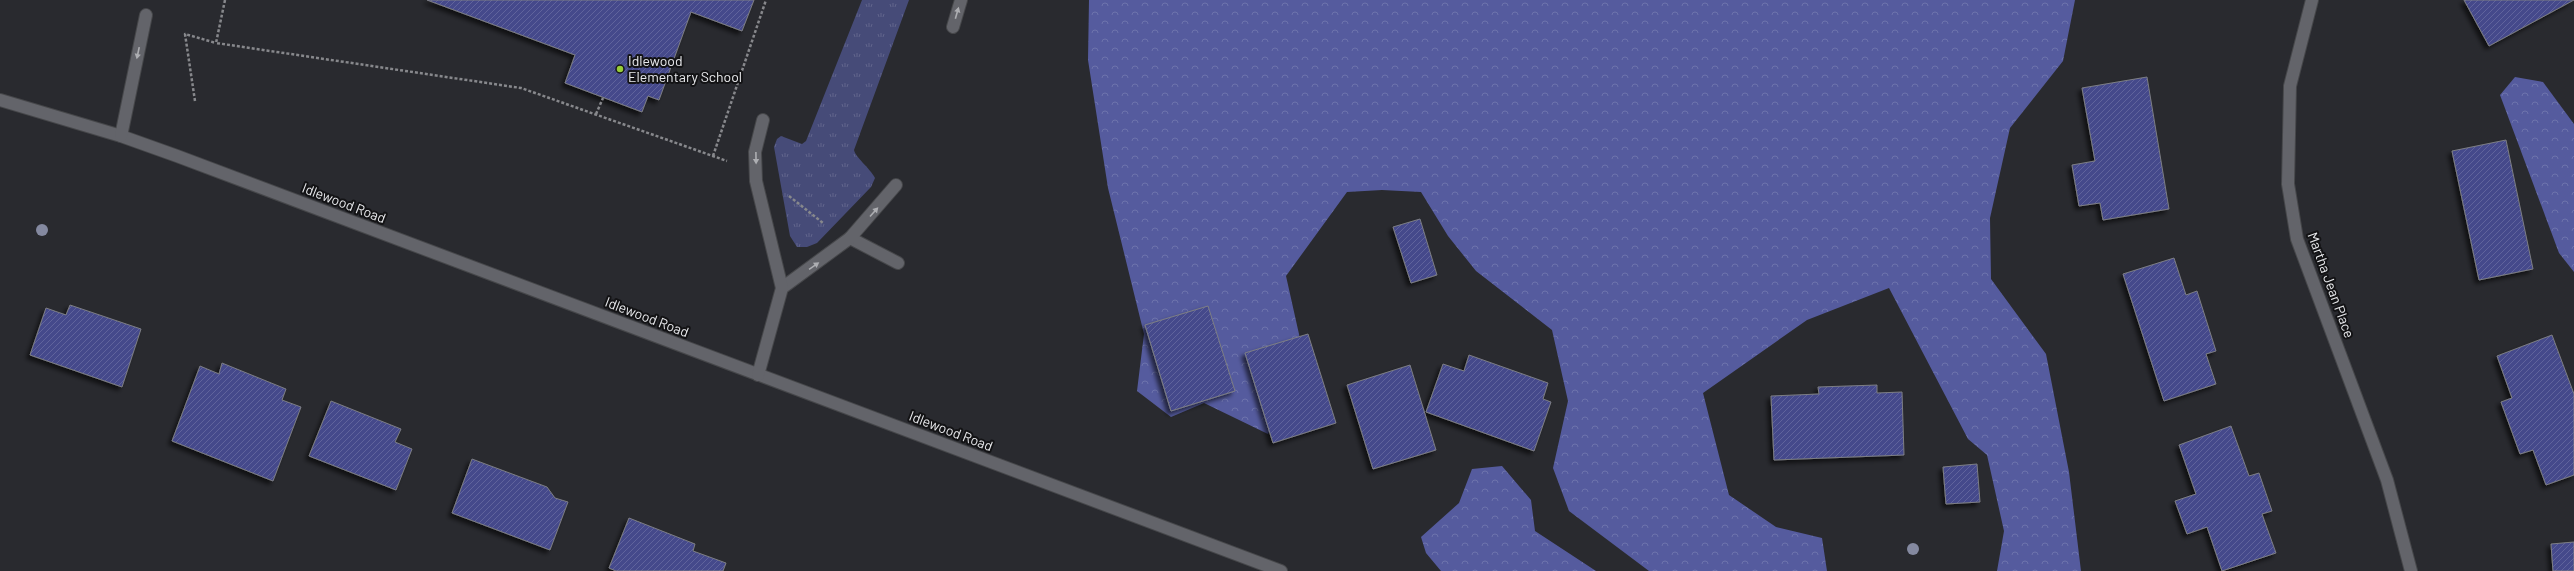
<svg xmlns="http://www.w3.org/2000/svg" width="2574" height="571" viewBox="0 0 2574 571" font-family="Barlow,sans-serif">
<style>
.forest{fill:url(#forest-crowns)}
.park{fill:url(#park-tufts)}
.building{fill:url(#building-hatch);stroke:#7d7e84;filter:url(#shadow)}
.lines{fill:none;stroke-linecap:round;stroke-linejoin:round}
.minor-casing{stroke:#46474a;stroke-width:14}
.path{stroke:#87888c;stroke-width:2.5;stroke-dasharray:3 2;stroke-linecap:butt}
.minor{stroke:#63646a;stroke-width:12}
.tree{fill:#8489a0}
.oneway{fill:#adaeb2}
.poi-dot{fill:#97cc39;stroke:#131315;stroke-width:1.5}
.labels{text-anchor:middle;stroke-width:4;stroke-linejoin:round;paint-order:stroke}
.poi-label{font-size:14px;fill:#e9eaed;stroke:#131315;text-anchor:start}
.street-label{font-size:14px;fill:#e9eaed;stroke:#131315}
</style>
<defs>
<pattern id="forest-crowns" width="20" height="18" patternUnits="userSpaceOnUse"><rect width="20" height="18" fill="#555b9e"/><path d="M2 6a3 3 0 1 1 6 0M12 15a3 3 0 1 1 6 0" fill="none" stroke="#6d73ac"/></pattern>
<pattern id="park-tufts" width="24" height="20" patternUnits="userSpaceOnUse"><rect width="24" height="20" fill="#464b78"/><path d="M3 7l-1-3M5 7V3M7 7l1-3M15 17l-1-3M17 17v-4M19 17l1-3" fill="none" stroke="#61658c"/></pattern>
<pattern id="building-hatch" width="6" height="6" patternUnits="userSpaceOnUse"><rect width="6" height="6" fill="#454a8b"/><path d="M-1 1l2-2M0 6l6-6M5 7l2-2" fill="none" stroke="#60649c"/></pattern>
<filter id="shadow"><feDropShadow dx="-3.5" dy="3.5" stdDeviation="2" flood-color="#0009"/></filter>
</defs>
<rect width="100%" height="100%" fill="#292a2f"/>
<g class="forest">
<path d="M 1089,0 L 2075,0 L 2063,61 L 2010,128 L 1990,218 L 1991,279 L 2046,354 L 2069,472 L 2081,571 L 1997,571 L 2004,531 L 1987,455 L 1968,439 L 1889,288 L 1807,320 L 1703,393 L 1729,495 L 1776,527 L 1822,538 L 1827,571 L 1649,571 L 1569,511 L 1553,468 L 1568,401 L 1552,330 L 1476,271 L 1448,236 L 1421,192 L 1382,190 L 1347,192 L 1286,276 L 1305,361 L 1268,434 L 1204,403 L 1171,417 L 1137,391 L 1144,334 L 1108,188 L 1088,60 Z"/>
<path d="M 2515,77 L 2543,82 L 2574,124 L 2574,272 L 2559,253 L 2500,95 Z"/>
<path d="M 1502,466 L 1531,500 L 1535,531 L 1596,571 L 1441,571 L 1426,553 L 1421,537 L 1459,503 L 1472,469 Z"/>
</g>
<path class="park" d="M 862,0 L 909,0 L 854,150 C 855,157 870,168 875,178 L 871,187 L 817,243 L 807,247 L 797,247 L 790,236 L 774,147 L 777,139 L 781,136 L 802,144 L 806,141 Z"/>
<g class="building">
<path d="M 427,0 L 754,0 L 742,31 L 691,12 L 659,100 L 648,96 L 642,112 L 565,83 L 575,55 Z"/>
<path d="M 2464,0 L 2574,0 L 2489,46 Z"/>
<path d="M 2147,77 L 2169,209 L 2103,220 L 2100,203 L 2079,206 L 2072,165 L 2095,161 L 2082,88 Z"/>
<path d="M 2506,140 L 2533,269 L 2479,280 L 2452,151 Z"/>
<path d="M 1420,219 L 1437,275 L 1411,283 L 1393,227 Z"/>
<path d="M 2174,258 L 2186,295 L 2197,291 L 2216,351 L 2206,354 L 2216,384 L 2164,401 L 2123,274 Z"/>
<path d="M 70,305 L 141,329 L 122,387 L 30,355 L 46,308 L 66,315 Z"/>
<path d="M 1208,306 L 1235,391 L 1171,411 L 1145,325 Z"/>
<path d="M 1308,334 L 1336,423 L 1273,443 L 1245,353 Z"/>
<path d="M 2552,335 L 2574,394 L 2574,475 L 2546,485 L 2533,450 L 2520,454 L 2501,402 L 2512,398 L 2497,356 Z"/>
<path d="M 1469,355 L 1548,383 L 1543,399 L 1551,402 L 1534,451 L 1426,412 L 1443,364 L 1464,371 Z"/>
<path d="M 222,363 L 286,389 L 282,400 L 301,407 L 273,481 L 172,441 L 200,366 L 219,374 Z"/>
<path d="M 1410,365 L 1436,450 L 1373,469 L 1347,385 Z"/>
<path d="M 1877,385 L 1877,393 L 1902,392 L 1904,455 L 1774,460 L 1771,396 L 1819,394 L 1818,387 Z"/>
<path d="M 331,401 L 401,429 L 395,442 L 412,449 L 396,490 L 309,456 Z"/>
<path d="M 2231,426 L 2249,476 L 2259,473 L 2272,511 L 2262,514 L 2276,553 L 2222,571 L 2207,527 L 2187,534 L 2175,501 L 2196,494 L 2179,445 Z"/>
<path d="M 472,459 L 547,487 L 555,498 L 568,502 L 550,550 L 452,513 Z"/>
<path d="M 1977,464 L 1980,502 L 1946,504 L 1943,467 Z"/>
<path d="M 629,518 L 695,544 L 693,551 L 726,563 L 723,571 L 616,571 L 609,568 Z"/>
<path d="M 2574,542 L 2574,571 L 2553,571 L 2551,544 Z"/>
</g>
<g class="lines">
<defs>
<g id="minor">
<path d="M 2312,0 L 2290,86 L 2288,184 L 2297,239 L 2387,480 L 2411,571"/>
<path d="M 953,27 L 961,0"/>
<path d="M 0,100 L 121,136 L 177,156 L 1281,571"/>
<path d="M 121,136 L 146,15"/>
<path d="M 850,238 L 898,263"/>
<path d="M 782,288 L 850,238 L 896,185"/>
<path d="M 758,375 L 782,288 L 756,181 L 755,152 L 763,120"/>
</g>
</defs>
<use href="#minor" class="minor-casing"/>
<g class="path">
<path d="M 225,0 L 216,43 L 521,88 L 727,161"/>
<path d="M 195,101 L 185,34 L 216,43"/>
<path d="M 596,114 L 603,98"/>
<path d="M 713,156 L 766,0"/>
<path d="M 789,196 L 823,223"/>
</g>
<use href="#minor" class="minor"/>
</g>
<g class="tree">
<circle cx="42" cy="230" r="6"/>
<circle cx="1913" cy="549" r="6"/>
</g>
<defs><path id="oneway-solid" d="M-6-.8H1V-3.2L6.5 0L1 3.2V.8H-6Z"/></defs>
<g class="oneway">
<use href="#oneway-solid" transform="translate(957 13) rotate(-74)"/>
<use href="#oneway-solid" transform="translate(138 53) rotate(102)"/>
<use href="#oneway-solid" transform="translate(756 158) rotate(89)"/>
<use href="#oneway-solid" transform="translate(874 212) rotate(-48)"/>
<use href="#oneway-solid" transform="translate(814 266) rotate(-35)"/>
</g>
<circle class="poi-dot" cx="620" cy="69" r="4"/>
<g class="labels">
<g class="poi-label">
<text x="628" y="66">Idlewood<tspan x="628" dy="16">Elementary School</tspan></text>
</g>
<g class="street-label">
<text transform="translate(344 203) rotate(21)" y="5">Idlewood Road</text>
<text transform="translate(2331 285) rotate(70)" y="5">Martha Jean Place</text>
<text transform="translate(647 317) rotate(21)" y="5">Idlewood Road</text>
<text transform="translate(951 431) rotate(21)" y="5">Idlewood Road</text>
</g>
</g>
</svg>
